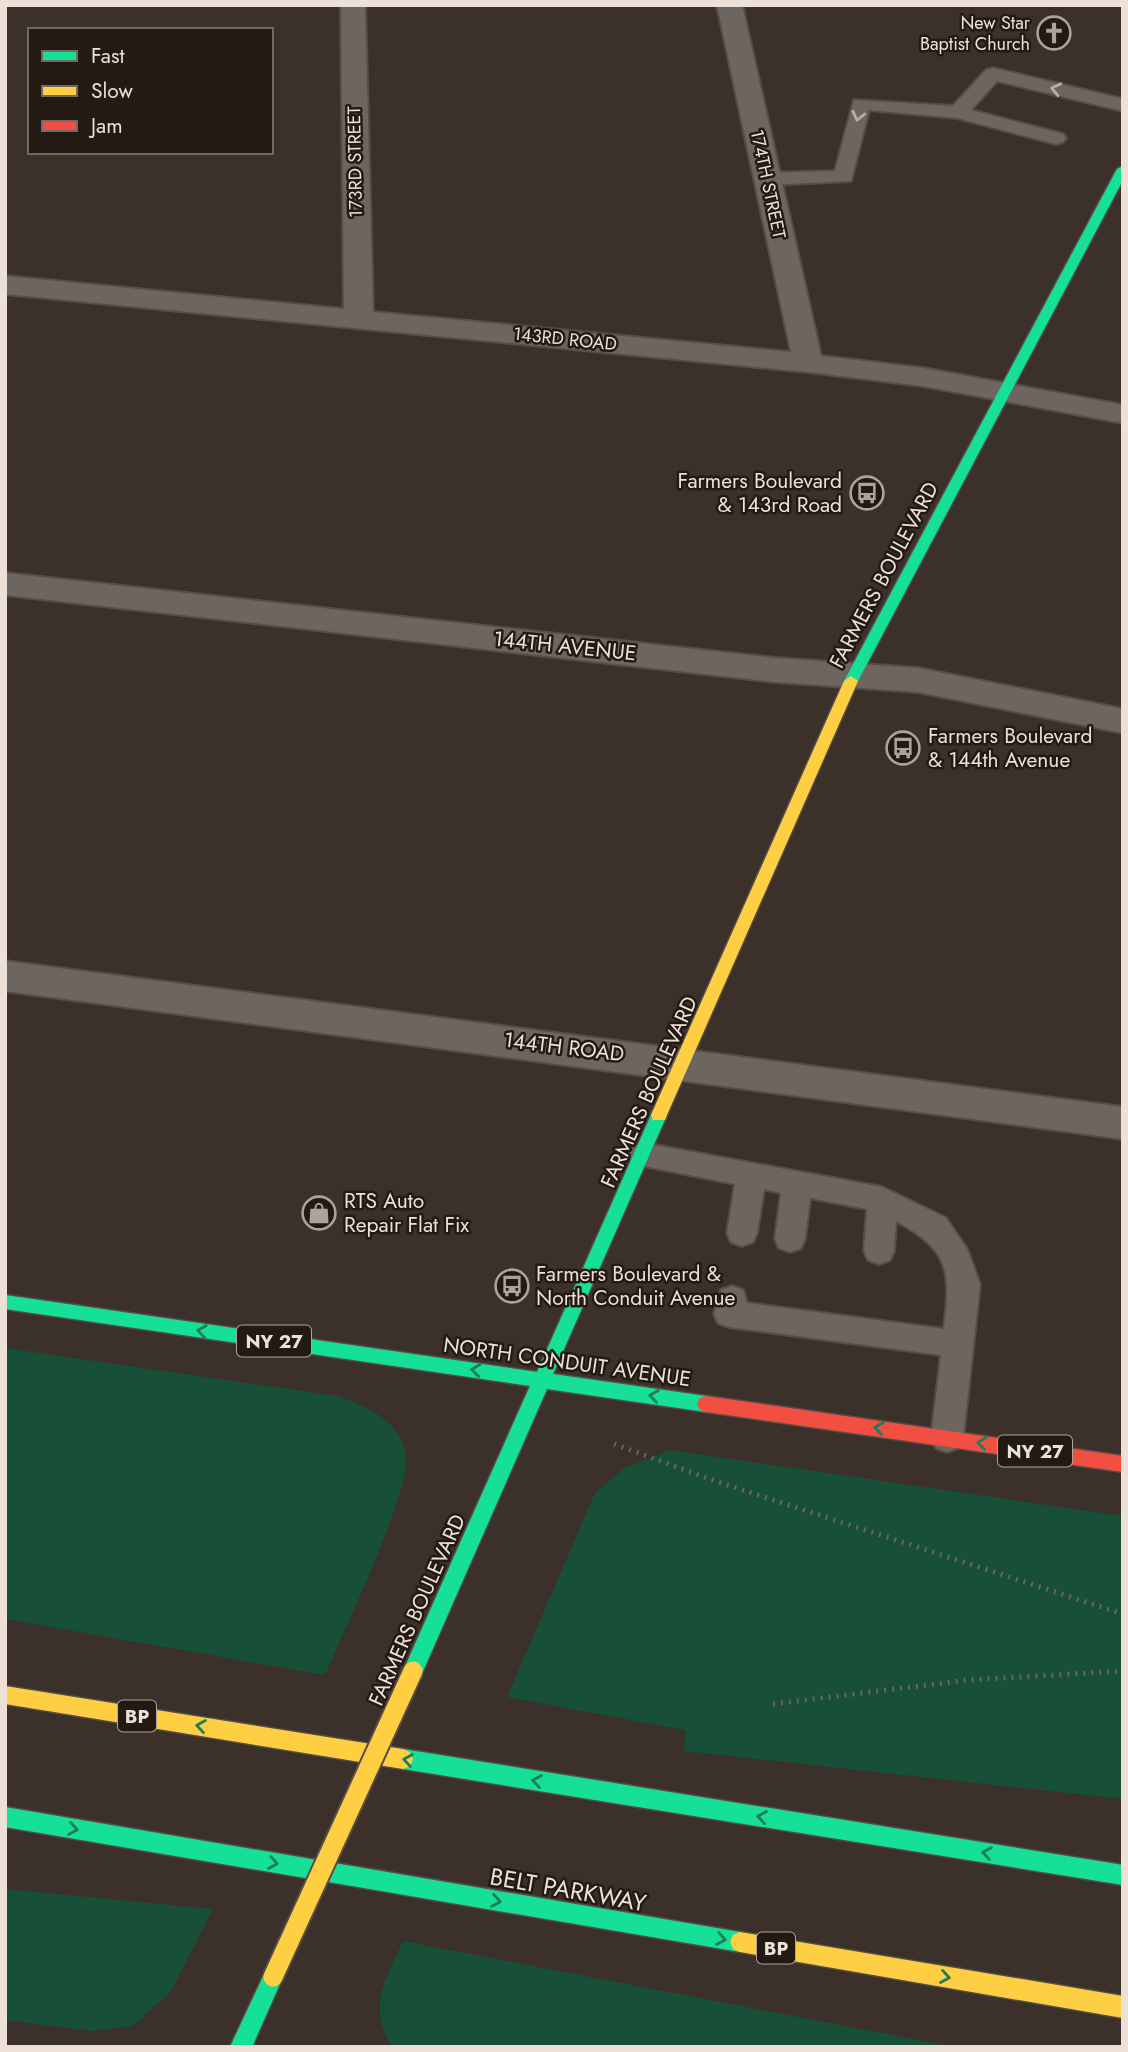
<svg xmlns="http://www.w3.org/2000/svg" width="1128" height="2052" viewBox="0 0 1128 2052" font-family="Jost,sans-serif">
<style>
.green{fill:#174f39}
.lines{fill:none;stroke-linecap:round;stroke-linejoin:round}
.lane-casing{stroke:#564d47;stroke-width:4}
.street-casing{stroke:#564d47;stroke-width:4}
.fast-casing{stroke:#564d47;stroke-width:3}
.slow-casing{stroke:#564d47;stroke-width:3}
.jam-casing{stroke:#564d47;stroke-width:3}
.path{stroke:#6b6460;stroke-width:5;stroke-dasharray:2 6;stroke-linecap:butt}
.lane{fill:#6d6660;fill-rule:evenodd}
.street{fill:#6d6660;fill-rule:evenodd}
.fast{fill:#16e098;fill-rule:evenodd}
.slow{fill:#ffcf43;fill-rule:evenodd}
.jam{fill:#f24e42;fill-rule:evenodd}
.slow-bridge-casing{stroke:#564d47;stroke-width:23;stroke-linecap:butt}
.slow-bridge{stroke:#ffcf43;stroke-width:19}
.oneway{stroke:#b9afa7}
.oneway2{stroke:#1c7d56}
.labels{text-anchor:middle;stroke-width:5;stroke-linejoin:round;paint-order:stroke}
.far-poi-label{font-size:18px;fill:#ece0d7;stroke:#231a14;text-anchor:end}
.far-street-label{font-size:18px;fill:#ece0d7;stroke:#231a14}
.shield{fill:#231a14;stroke:#b0a59c;stroke-width:2}
.shield-label{font-size:19px;font-weight:bold;fill:#ece0d7}
.poi-label{font-size:21px;fill:#ece0d7;stroke:#231a14;text-anchor:start}
.street-label{font-size:21px;fill:#ece0d7;stroke:#231a14}
.near-street-label{font-size:24px;fill:#ece0d7;stroke:#231a14}
</style>
<rect width="100%" height="100%" fill="#3b312a"/>
<g class="green">
<path d="M 5,1348 L 338,1396 C 367,1407 401,1420 406,1456 C 411,1491 342,1635 325,1675 L 5,1619 Z"/>
<path d="M 670,1450 L 1123,1516 L 1123,1799 L 684,1751 L 685,1730 L 507,1697 L 595,1493 L 624,1468 Z"/>
<path d="M 5,1889 L 213,1909 L 171,1991 L 133,2026 L 92,2031 L 5,2020 Z"/>
<path d="M 403,1941 L 955,2047 L 392,2047 C 367,2008 385,1980 403,1941 Z"/>
</g>
<g class="lines">
<defs>
<g id="lane">
<path d="M 993,68 L 1123,99 L 1123,111 L 997,81 L 971,110 L 1063,134 L 1066,138 L 1063,142 L 1056,144 L 957,118 L 869,110 L 851,181 L 767,185 L 757,179 L 767,173 L 835,171 L 854,100 L 953,106 L 986,70 Z"/>
<path d="M 644,1143 L 882,1187 L 946,1218 L 967,1249 L 980,1284 L 963,1438 L 958,1448 L 947,1452 L 936,1448 L 931,1438 L 941,1355 L 729,1327 L 718,1323 L 714,1314 L 721,1290 L 732,1286 L 743,1290 L 747,1303 L 944,1329 C 951,1271 950,1250 896,1221 L 894,1251 L 890,1260 L 879,1264 L 868,1260 L 864,1251 L 867,1209 L 810,1198 L 805,1239 L 801,1248 L 790,1252 L 779,1248 L 775,1239 L 781,1193 L 764,1189 L 757,1233 L 753,1242 L 742,1246 L 731,1242 L 727,1233 L 735,1184 L 634,1164 L 629,1155 L 634,1146 Z"/>
</g>
<g id="street">
<path d="M 341,5 L 365,5 L 373,312 L 791,352 L 717,5 L 742,5 L 821,356 L 923,368 L 1123,405 L 1123,423 L 923,386 L 808,372 L 5,294 L 5,276 L 344,309 Z"/>
<path d="M 5,573 L 776,658 L 918,668 L 1123,709 L 1123,733 L 918,692 L 776,682 L 5,595 Z"/>
<path d="M 5,961 L 1123,1107 L 1123,1139 L 5,991 Z"/>
</g>
<g id="fast">
<path d="M 1123,166 L 1123,180 L 858,681 L 851,686 L 846,684 L 844,681 L 1117,169 Z"/>
<path d="M 659,1108 L 665,1110 L 667,1115 L 553,1374 L 706,1396 L 712,1398 L 715,1404 L 712,1410 L 706,1412 L 547,1389 L 420,1678 L 413,1680 L 406,1678 L 403,1671 L 530,1386 L 5,1309 L 5,1295 L 537,1372 L 651,1115 L 653,1110 Z"/>
<path d="M 403,1749 L 1123,1865 L 1123,1885 L 403,1769 L 396,1766 L 393,1759 L 396,1752 Z"/>
<path d="M 5,1807 L 740,1932 L 747,1935 L 750,1942 L 747,1949 L 740,1952 L 5,1827 Z"/>
<path d="M 273,1967 L 280,1970 L 283,1977 L 252,2047 L 230,2047 L 266,1970 Z"/>
</g>
<g id="slow">
<path d="M 851,676 L 858,681 L 667,1115 L 665,1120 L 653,1120 L 651,1115 L 844,681 Z"/>
<path d="M 5,1686 L 403,1749 L 410,1752 L 413,1759 L 410,1766 L 403,1769 L 5,1704 Z"/>
<path d="M 740,1932 L 1123,1996 L 1123,2018 L 740,1952 L 733,1949 L 730,1942 L 733,1935 Z"/>
</g>
<path id="jam" d="M 706,1396 L 1123,1456 L 1123,1472 L 706,1412 L 700,1410 L 697,1404 L 700,1398 Z"/>
</defs>
<use href="#lane" class="lane-casing"/>
<use href="#street" class="street-casing"/>
<use href="#fast" class="fast-casing"/>
<use href="#slow" class="slow-casing"/>
<use href="#jam" class="jam-casing"/>
<g class="path">
<path d="M 614,1444 L 718,1482 L 1123,1614"/>
<path d="M 773,1704 L 968,1680 L 1123,1671"/>
</g>
<use href="#lane" class="lane"/>
<use href="#street" class="street"/>
<use href="#fast" class="fast"/>
<use href="#slow" class="slow"/>
<use href="#jam" class="jam"/>
<defs>
<path id="slow-bridge" d="M 273,1977 L 413,1671"/>
</defs>
<use href="#slow-bridge" class="slow-bridge-casing"/>
<use href="#slow-bridge" class="slow-bridge"/>
</g>
<defs><path id="oneway-chevron" d="M-2-3.5L2.5 0L-2 3.5" fill="none" stroke-width="1.6" stroke-linecap="round" stroke-linejoin="round" transform="scale(1.75)"/></defs>
<g class="oneway">
<use href="#oneway-chevron" transform="translate(1056 89) rotate(-167)"/>
<use href="#oneway-chevron" transform="translate(858 116) rotate(103)"/>
</g>
<g class="oneway2">
<use href="#oneway-chevron" transform="translate(202 1331) rotate(-172)"/>
<use href="#oneway-chevron" transform="translate(476 1370) rotate(-173)"/>
<use href="#oneway-chevron" transform="translate(654 1396) rotate(-172)"/>
<use href="#oneway-chevron" transform="translate(879 1428) rotate(-172)"/>
<use href="#oneway-chevron" transform="translate(982 1443) rotate(-172)"/>
<use href="#oneway-chevron" transform="translate(201 1726) rotate(-171)"/>
<use href="#oneway-chevron" transform="translate(408 1760) rotate(-171)"/>
<use href="#oneway-chevron" transform="translate(537 1781) rotate(-171)"/>
<use href="#oneway-chevron" transform="translate(762 1817) rotate(-171)"/>
<use href="#oneway-chevron" transform="translate(73 1829) rotate(10)"/>
<use href="#oneway-chevron" transform="translate(987 1853) rotate(-171)"/>
<use href="#oneway-chevron" transform="translate(273 1863) rotate(10)"/>
<use href="#oneway-chevron" transform="translate(496 1901) rotate(10)"/>
<use href="#oneway-chevron" transform="translate(721 1939) rotate(10)"/>
<use href="#oneway-chevron" transform="translate(945 1977) rotate(10)"/>
</g>
<defs>
<symbol id="church-ring" viewBox="-11 -11 22 22"><circle r="9.5" fill="#231a14" stroke="#aea39a" stroke-width="1.5"/><path d="M-1.2-6h2.4v3.5h3.3v2.4h-3.3V6h-2.4V-.1h-3.3v-2.4h3.3Z" fill="#aea39a"/></symbol>
<symbol id="bus-ring" viewBox="-11 -11 22 22"><circle r="9.5" fill="#231a14" stroke="#aea39a" stroke-width="1.5"/><path d="M-5-6H5V4H4V6H2V4H-2V6H-4V4H-5ZM-3.5-4V0h7V-4ZM-3.5 1.2v1.5H-2V1.2ZM2 1.2v1.5H3.5V1.2Z" fill="#aea39a"/></symbol>
<symbol id="shop-ring" viewBox="-11 -11 22 22"><circle r="9.5" fill="#231a14" stroke="#aea39a" stroke-width="1.5"/><path d="M-5-2.5h2.3a2.7 3.5 0 0 1 5.4 0H5L5.5 6h-11ZM-1.5-2.5h3a1.5 2.3 0 0 0-3 0Z" fill="#aea39a"/></symbol>
</defs>
<g fill-rule="evenodd">
<use href="#church-ring" x="1035" y="14" width="38" height="38"/>
<use href="#bus-ring" x="848" y="474" width="38" height="38"/>
<use href="#bus-ring" x="884" y="729" width="38" height="38"/>
<use href="#shop-ring" x="300" y="1194" width="38" height="38"/>
<use href="#bus-ring" x="493" y="1267" width="38" height="38"/>
</g>
<g class="labels">
<g class="far-poi-label">
<text x="1030" y="29">New Star<tspan x="1030" dy="21">Baptist Church</tspan></text>
</g>
<g class="far-street-label">
<text transform="translate(355 162) rotate(-91)" y="6">173RD STREET</text>
<text transform="translate(768 184) rotate(78)" y="6">174TH STREET</text>
<text transform="translate(565 339) rotate(6)" y="6">143RD ROAD</text>
</g>
<g class="shield">
<rect x="237" y="1325.5" width="74" height="31" rx="5"/>
<rect x="998" y="1435.5" width="74" height="31" rx="5"/>
<rect x="118" y="1700.5" width="38" height="31" rx="5"/>
<rect x="757" y="1932.5" width="38" height="31" rx="5"/>
</g>
<g class="shield-label">
<text x="274" y="1348">NY 27</text>
<text x="1035" y="1458">NY 27</text>
<text x="137" y="1723">BP</text>
<text x="776" y="1955">BP</text>
</g>
<g class="poi-label">
<text x="842" y="488" text-anchor="end">Farmers Boulevard<tspan x="842" dy="24">&amp; 143rd Road</tspan></text>
<text x="928" y="743">Farmers Boulevard<tspan x="928" dy="24">&amp; 144th Avenue</tspan></text>
<text x="344" y="1208">RTS Auto<tspan x="344" dy="24">Repair Flat Fix</tspan></text>
<text x="536" y="1281">Farmers Boulevard &amp;<tspan x="536" dy="24">North Conduit Avenue</tspan></text>
</g>
<g class="street-label">
<text transform="translate(884 575) rotate(-62)" y="7">FARMERS BOULEVARD</text>
<text transform="translate(565 646) rotate(6)" y="7">144TH AVENUE</text>
<text transform="translate(564 1047) rotate(7)" y="7">144TH ROAD</text>
<text transform="translate(649 1092) rotate(-66)" y="7">FARMERS BOULEVARD</text>
<text transform="translate(567 1362) rotate(8)" y="7">NORTH CONDUIT AVENUE</text>
<text transform="translate(417 1610) rotate(-66)" y="7">FARMERS BOULEVARD</text>
</g>
<g class="near-street-label">
<text transform="translate(568 1890) rotate(10)" y="8">BELT PARKWAY</text>
</g>
</g>
<rect width="1128" height="2052" fill="none" stroke="#ece0d7" stroke-width="14"/>
<rect x="28" y="28" width="245" height="126" fill="#231a14" stroke="#736962" stroke-width="2"/>
<rect x="42" y="51" width="35" height="10" fill="#16e098" stroke="#736962" stroke-width="2"/>
<text x="91" y="63" font-size="21" fill="#ece0d7">Fast</text>
<rect x="42" y="86" width="35" height="10" fill="#ffcf43" stroke="#736962" stroke-width="2"/>
<text x="91" y="98" font-size="21" fill="#ece0d7">Slow</text>
<rect x="42" y="121" width="35" height="10" fill="#f24e42" stroke="#736962" stroke-width="2"/>
<text x="91" y="133" font-size="21" fill="#ece0d7">Jam</text>
</svg>
